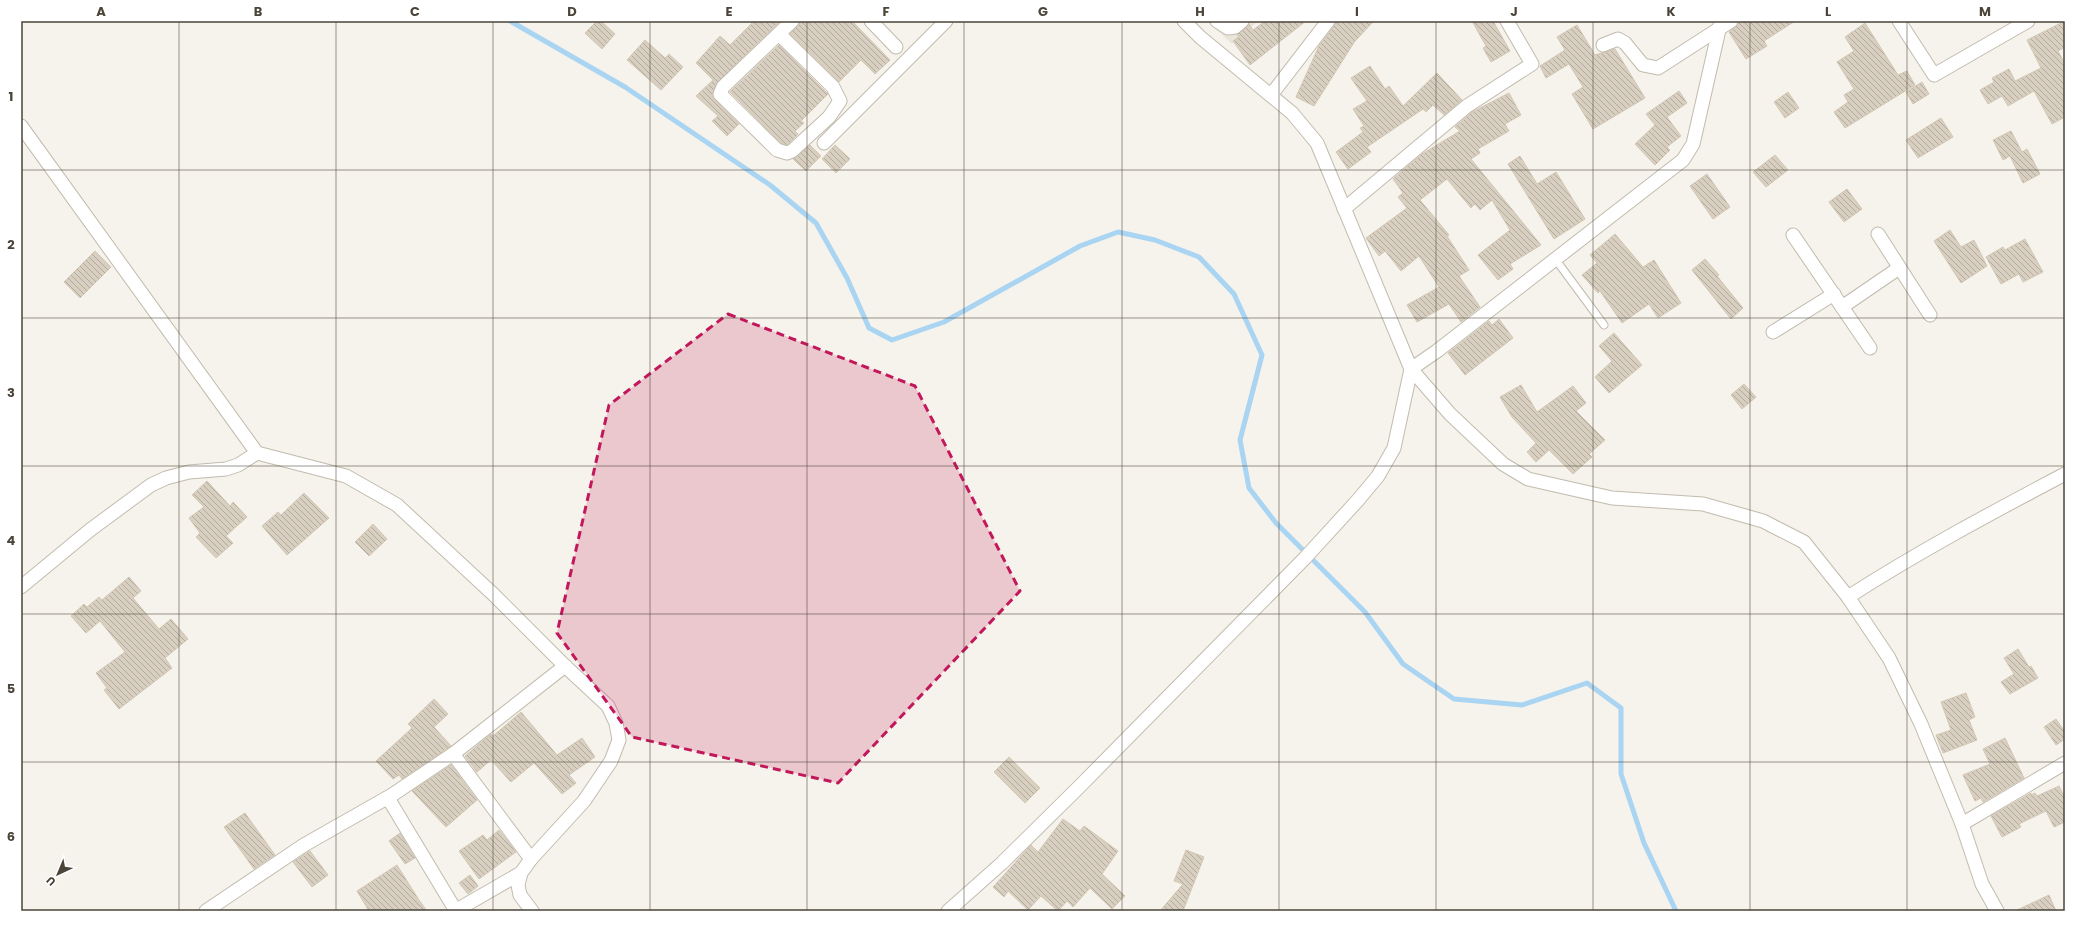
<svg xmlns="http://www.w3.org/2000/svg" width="2086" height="932" viewBox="0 0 2086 932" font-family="Poppins,sans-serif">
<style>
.residential{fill:#eae5da}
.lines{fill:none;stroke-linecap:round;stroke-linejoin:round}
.stream{stroke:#a9d4f2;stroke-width:5}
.building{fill:url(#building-back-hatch);stroke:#d3c7b4}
.lane-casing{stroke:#c2bbae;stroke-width:9}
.street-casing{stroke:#c2bbae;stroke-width:15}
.lane{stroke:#fff;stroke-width:7}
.street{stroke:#fff;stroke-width:13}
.marked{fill:#c2185b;fill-opacity:0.2;stroke:#c2185b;stroke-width:3;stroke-dasharray:8 5;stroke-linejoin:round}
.grid{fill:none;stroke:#4b4439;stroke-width:1;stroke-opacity:0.55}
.neatline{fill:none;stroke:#4b4439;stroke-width:1.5}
.grid-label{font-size:13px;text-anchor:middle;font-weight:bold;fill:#4b4439}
</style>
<defs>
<pattern id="building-back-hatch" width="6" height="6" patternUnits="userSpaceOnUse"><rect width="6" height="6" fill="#d8cfc1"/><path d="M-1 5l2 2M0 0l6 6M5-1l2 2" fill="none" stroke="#b1aa9e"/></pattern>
</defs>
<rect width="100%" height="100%" fill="#f6f3ec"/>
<path class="residential" d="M 1207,21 L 1258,21 L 1232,44 Z"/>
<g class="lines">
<path class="stream" d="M 510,21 L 625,87 L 770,185 L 816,223 L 847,278 L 869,328 L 892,340 L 944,322 L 1080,246 L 1118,232 L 1155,240 L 1199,257 L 1234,294 L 1262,355 L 1240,440 L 1249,488 L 1276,523 L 1365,612 L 1403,664 L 1454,699 L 1522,705 L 1587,683 L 1621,708 L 1621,774 L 1644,843 L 1676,911"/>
</g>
<g class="building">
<path d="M 597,21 L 601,21 L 615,34 L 602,49 L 585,33 Z"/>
<path d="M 754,21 L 780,21 L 716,84 L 712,95 L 714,99 L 739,124 L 727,136 L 712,121 L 718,116 L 696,96 L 713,80 L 696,63 L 720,36 L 730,45 Z"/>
<path d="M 800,21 L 852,21 L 890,60 L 875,74 L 861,60 L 839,82 L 790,34 L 798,26 Z"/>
<path d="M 1265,21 L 1306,21 L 1250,65 L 1233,41 L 1239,37 L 1237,35 L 1249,24 L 1253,30 Z"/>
<path d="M 1336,21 L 1374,21 L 1355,41 L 1314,106 L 1296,97 L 1319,46 L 1334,26 Z"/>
<path d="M 1472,21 L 1493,21 L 1510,51 L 1491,62 L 1483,48 L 1486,46 Z"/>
<path d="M 1741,21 L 1795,21 L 1764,41 L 1767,46 L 1746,59 L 1729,32 Z"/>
<path d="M 2065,21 L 2065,47 L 2058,51 L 2065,64 L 2065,117 L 2052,124 L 2034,91 L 2008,106 L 2002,96 L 1988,104 L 1980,90 L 1994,82 L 1992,78 L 2009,69 L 2015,81 L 2041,68 L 2027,40 Z"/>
<path d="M 1865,23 L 1898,75 L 1907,71 L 1915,85 L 1845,128 L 1834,112 L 1848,102 L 1844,95 L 1854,89 L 1837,62 L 1854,51 L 1845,37 Z"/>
<path d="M 1577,25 L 1595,55 L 1615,49 L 1645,98 L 1593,129 L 1572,94 L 1583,87 L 1569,64 L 1546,78 L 1540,66 L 1565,50 L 1557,37 Z"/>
<path d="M 645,40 L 665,58 L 669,54 L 683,67 L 661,90 L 627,60 Z"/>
<path d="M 779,45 L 828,94 L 801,121 L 804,123 L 795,131 L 798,134 L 787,145 L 781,143 L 730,92 Z"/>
<path d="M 1370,66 L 1385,89 L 1389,86 L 1403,106 L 1437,73 L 1462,100 L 1444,115 L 1433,105 L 1426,112 L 1423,109 L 1367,147 L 1371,152 L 1348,169 L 1336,152 L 1363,132 L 1360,128 L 1364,126 L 1353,109 L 1367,101 L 1351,78 Z"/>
<path d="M 1922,82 L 1929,94 L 1913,104 L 1906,92 Z"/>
<path d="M 1679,91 L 1687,103 L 1667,117 L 1681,136 L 1667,147 L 1670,150 L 1655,165 L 1635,144 L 1655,125 L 1646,114 Z"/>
<path d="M 1788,92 L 1799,108 L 1785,118 L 1774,102 Z"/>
<path d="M 1509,93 L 1521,115 L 1505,124 L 1509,131 L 1478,149 L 1480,153 L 1471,159 L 1541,245 L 1510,264 L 1513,269 L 1498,280 L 1478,255 L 1510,230 L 1492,200 L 1480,210 L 1475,204 L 1471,208 L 1447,179 L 1420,200 L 1449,235 L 1447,236 L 1469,270 L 1459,276 L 1480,307 L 1461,322 L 1449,304 L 1417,322 L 1407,305 L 1439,287 L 1419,256 L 1401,271 L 1385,251 L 1379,256 L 1366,238 L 1407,208 L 1398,197 L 1403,193 L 1393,179 L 1422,154 L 1460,131 L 1455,127 L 1472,112 Z"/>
<path d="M 1941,118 L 1953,137 L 1918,158 L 1906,140 Z"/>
<path d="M 2011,131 L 2022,152 L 2027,149 L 2040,174 L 2023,183 L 2010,156 L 2003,160 L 1993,140 Z"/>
<path d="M 810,145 L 821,156 L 806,171 L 793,159 Z"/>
<path d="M 835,145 L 850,159 L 836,173 L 822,159 Z"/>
<path d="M 1775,155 L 1788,170 L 1766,187 L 1753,172 Z"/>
<path d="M 1520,156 L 1537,184 L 1556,172 L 1585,219 L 1554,239 L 1508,164 Z"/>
<path d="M 1707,174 L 1730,207 L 1713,219 L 1690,186 Z"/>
<path d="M 1847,189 L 1862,209 L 1844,222 L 1829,202 Z"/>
<path d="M 1950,230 L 1961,247 L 1974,240 L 1987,266 L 1961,283 L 1934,241 Z"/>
<path d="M 1615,234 L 1643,267 L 1654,260 L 1681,303 L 1658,318 L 1649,304 L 1622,323 L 1600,291 L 1598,293 L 1582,275 L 1597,263 L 1590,255 Z"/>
<path d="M 2025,239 L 2043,272 L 2023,282 L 2019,274 L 2001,284 L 1986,257 L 2003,247 L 2005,250 Z"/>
<path d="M 95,251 L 111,267 L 80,298 L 64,282 Z"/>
<path d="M 1705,259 L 1719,275 L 1717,276 L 1743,308 L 1731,319 L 1692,270 Z"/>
<path d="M 1499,319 L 1513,338 L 1465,375 L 1448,353 L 1489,321 L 1492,325 Z"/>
<path d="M 1614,333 L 1642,365 L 1609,393 L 1595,377 L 1612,361 L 1599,346 Z"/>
<path d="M 1744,384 L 1756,397 L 1742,409 L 1731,395 Z"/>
<path d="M 1521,385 L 1537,412 L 1573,386 L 1586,403 L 1576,411 L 1605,440 L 1589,454 L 1592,457 L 1573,474 L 1549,450 L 1536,462 L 1527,452 L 1536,443 L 1512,417 L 1500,397 Z"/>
<path d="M 207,481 L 230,506 L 233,502 L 247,517 L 226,536 L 233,543 L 216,558 L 196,537 L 200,533 L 189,518 L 204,507 L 192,495 Z"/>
<path d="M 304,493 L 329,518 L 287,555 L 262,526 L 278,512 L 281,515 Z"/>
<path d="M 373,524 L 387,539 L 369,556 L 355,542 Z"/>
<path d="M 129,577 L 141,591 L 133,598 L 159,629 L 171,619 L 188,639 L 165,658 L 172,668 L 119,709 L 104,690 L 107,688 L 96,673 L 125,652 L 100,621 L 86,633 L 71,616 L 84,604 L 87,607 L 99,597 L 102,600 Z"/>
<path d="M 2018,649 L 2029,667 L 2031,666 L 2038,678 L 2010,694 L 2001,682 L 2014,674 L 2004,658 Z"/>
<path d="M 1966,693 L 1975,717 L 1969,720 L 1977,740 L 1943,753 L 1936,735 L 1951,730 L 1941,702 Z"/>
<path d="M 434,699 L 448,714 L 434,727 L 451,746 L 402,779 L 399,775 L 393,779 L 376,761 L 412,728 L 408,724 Z"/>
<path d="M 521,712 L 557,755 L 582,738 L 595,757 L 569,775 L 576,783 L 562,794 L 534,763 L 511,782 L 491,760 L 477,772 L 465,756 L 491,734 L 493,736 Z"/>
<path d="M 2056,719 L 2065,732 L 2065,739 L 2056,745 L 2044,727 Z"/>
<path d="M 2005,738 L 2024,778 L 1983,802 L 1981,798 L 1975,801 L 1963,775 L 1990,764 L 1983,749 Z"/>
<path d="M 1009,757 L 1040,788 L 1025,803 L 994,772 Z"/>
<path d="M 451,765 L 477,800 L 446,827 L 412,791 Z"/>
<path d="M 2059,786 L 2065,798 L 2065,822 L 2054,827 L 2046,811 L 2019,824 L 2021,827 L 2002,837 L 1991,816 L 2031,793 L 2031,795 L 2035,793 L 2037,796 Z"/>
<path d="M 245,813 L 275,855 L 254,869 L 224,827 Z"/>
<path d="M 1063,819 L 1080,831 L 1084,826 L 1118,851 L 1102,874 L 1125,896 L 1112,909 L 1090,888 L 1073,907 L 1067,901 L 1058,911 L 1041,896 L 1028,910 L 1008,891 L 1004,897 L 993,887 L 1031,845 L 1038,852 Z"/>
<path d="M 499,830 L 516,852 L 479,879 L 459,851 L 483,835 L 487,840 Z"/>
<path d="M 400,833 L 415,858 L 405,864 L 389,841 Z"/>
<path d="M 1186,850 L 1204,857 L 1183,911 L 1160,911 L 1183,884 L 1174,881 Z"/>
<path d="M 310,851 L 328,875 L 312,887 L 293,862 Z"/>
<path d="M 397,865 L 419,900 L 427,911 L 369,911 L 357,891 Z"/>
<path d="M 470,875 L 478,886 L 468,894 L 459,883 Z"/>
<path d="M 2049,895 L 2056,911 L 2015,911 Z"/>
</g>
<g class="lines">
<defs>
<path id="lane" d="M 1556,260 L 1604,325"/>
<g id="street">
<path d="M 871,21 L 896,47"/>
<path d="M 1184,21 L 1200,37 L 1292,113 L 1317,143 L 1411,369 L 1450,414 L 1503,464 L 1528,479 L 1612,498 L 1703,504 L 1763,521 L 1804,542 L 1848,597 L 1889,658 L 1921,724 L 1962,824 L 1982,884 L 1997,911"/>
<path d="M 1217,21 L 1228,28 L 1235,27 L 1242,21"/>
<path d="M 1899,21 L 1934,75 L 2028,21"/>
<path d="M 779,34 L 833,87 L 840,101 L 829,117 L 792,151 L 787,153 L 777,150 L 720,94 L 723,87 L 792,21"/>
<path d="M 1603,45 L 1618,39 L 1625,43 L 1643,65 L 1658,68 L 1731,21"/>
<path d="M 1271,95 L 1328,21"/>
<path d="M 21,126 L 257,453 L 346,476 L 397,505 L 493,594 L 565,666 L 608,706 L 616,723 L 619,740 L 611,761 L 584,801 L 531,859 L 521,873 L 518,885 L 520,895 L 532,911"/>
<path d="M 824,143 L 946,21"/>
<path d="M 1344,209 L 1467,106 L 1532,64 L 1507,21"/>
<path d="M 1878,234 L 1930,315"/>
<path d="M 1793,235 L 1870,348"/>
<path d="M 1842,307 L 1899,268"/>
<path d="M 1773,332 L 1834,294"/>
<path d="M 21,587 L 90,530 L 151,485 L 166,478 L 189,472 L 226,469 L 238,465 L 257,453"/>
<path d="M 1848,597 C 1918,552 1991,513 2065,474"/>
<path d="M 453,754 L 531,859"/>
<path d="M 388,798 L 456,911"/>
<path d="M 1962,824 L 2065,763"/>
<path d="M 206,911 L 304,845 L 392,795 L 453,754 L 565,666"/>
<path d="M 455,911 L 521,873"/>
<path d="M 948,911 L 1002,863 L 1078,788 L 1305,558 L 1358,500 L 1378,476 L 1394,448 L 1411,369 L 1437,351 L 1683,160 L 1693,144 L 1721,21"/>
</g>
</defs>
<use href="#lane" class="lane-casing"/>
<use href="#street" class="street-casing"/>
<use href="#lane" class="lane"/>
<use href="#street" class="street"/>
</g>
<path class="marked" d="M 728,314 L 915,386 L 1020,591 L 838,783 L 632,737 L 557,633 L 609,405 Z"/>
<path class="grid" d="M 179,21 L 179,911M 336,21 L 336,911M 493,21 L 493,911M 650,21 L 650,911M 807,21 L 807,911M 964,21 L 964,911M 1122,21 L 1122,911M 1279,21 L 1279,911M 1436,21 L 1436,911M 1593,21 L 1593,911M 1750,21 L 1750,911M 1907,21 L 1907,911M 21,170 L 2065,170M 21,318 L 2065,318M 21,466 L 2065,466M 21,614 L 2065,614M 21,762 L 2065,762"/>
<rect width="2086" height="932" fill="none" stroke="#ffffff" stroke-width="44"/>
<g transform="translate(58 874) rotate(224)" stroke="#ffffff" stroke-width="3" paint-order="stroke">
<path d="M0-3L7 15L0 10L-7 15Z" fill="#4b4439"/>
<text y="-6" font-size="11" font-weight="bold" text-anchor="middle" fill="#4b4439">U</text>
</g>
<rect x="22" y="22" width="2042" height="888" class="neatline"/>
<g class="grid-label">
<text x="101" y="16">A</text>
<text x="258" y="16">B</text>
<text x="415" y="16">C</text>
<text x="572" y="16">D</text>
<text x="729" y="16">E</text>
<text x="886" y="16">F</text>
<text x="1043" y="16">G</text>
<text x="1200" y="16">H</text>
<text x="1357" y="16">I</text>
<text x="1514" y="16">J</text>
<text x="1671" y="16">K</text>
<text x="1828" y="16">L</text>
<text x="1985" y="16">M</text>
<text x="11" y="101">1</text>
<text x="11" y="249">2</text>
<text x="11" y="397">3</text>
<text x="11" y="545">4</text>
<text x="11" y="693">5</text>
<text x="11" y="841">6</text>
</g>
</svg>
